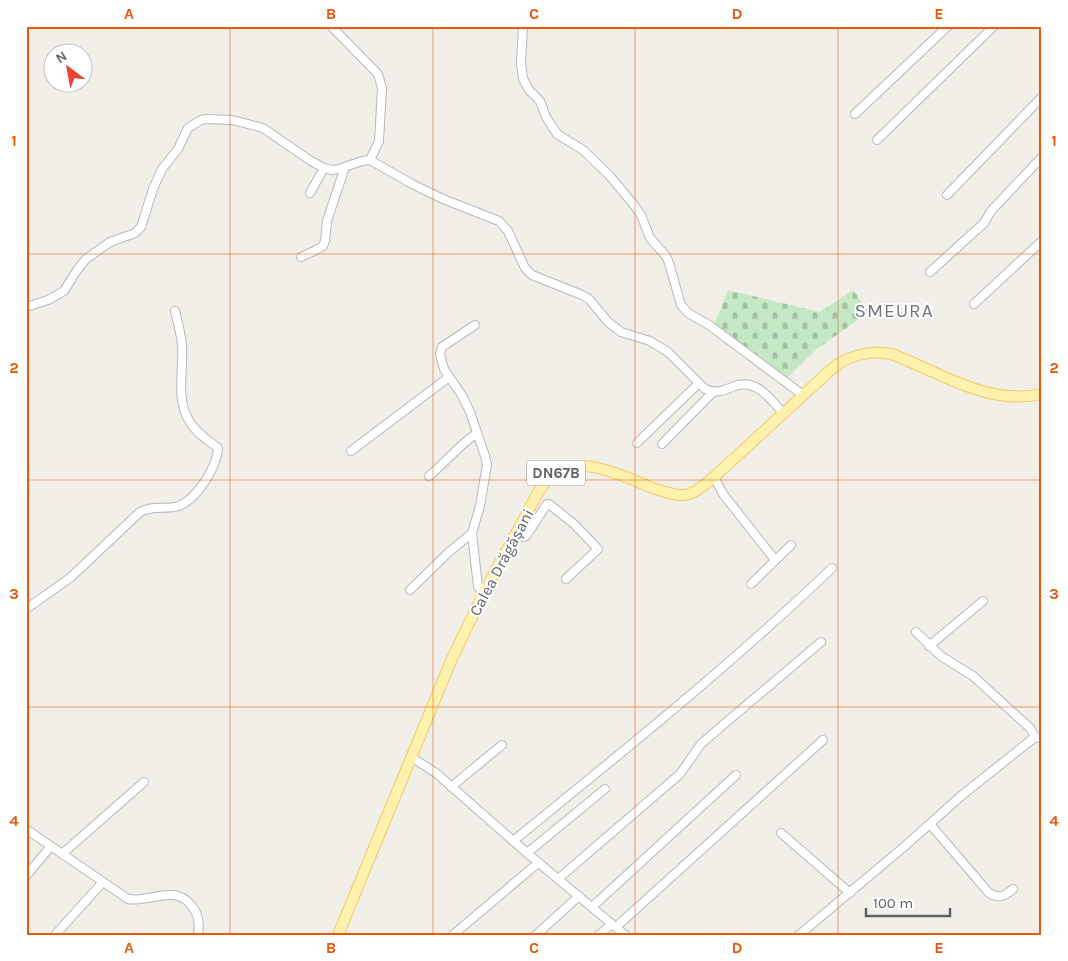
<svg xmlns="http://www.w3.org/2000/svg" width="1068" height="961" viewBox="0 0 1068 961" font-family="Karla,sans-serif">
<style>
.cemetery{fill:url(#cemetery-stones)}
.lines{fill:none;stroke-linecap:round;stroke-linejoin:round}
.minor-casing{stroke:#b5b8bc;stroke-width:10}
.major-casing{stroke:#f2c960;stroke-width:12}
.minor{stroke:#fff;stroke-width:8}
.major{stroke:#fff2af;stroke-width:10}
.grid{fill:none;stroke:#e8590c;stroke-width:1;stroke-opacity:0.55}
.labels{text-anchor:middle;stroke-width:4;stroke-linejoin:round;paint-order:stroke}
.shield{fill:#fff;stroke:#8f9295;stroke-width:1}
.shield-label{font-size:15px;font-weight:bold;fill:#5f6368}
.street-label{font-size:16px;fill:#5f6368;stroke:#fff}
.quarter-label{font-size:19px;letter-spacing:1px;fill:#70757a;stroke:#fff}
.neatline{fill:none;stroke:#e8590c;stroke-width:2}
.grid-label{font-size:16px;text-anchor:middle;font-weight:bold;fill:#e8590c}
</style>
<defs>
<pattern id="cemetery-stones" width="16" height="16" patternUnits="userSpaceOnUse" patternTransform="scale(1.25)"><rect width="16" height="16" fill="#c5e8c5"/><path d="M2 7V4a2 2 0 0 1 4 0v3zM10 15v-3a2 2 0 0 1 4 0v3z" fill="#a3c0a4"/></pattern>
</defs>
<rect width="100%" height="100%" fill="#f1efe8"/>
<path class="cemetery" d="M 728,290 L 820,312 L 853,290 L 869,312 L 817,349 L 786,379 L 714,326 Z"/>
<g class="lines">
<defs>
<g id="minor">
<path d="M 331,26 L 378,74 L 382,88 L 379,141 L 370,160"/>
<path d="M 523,26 L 521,63 L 523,79 L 529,90 L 540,101 L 546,117 L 557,134 L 583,150 L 609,175 L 634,205 L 641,215 L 650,238 L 666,256 L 669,263 L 681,305 L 688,313 L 709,325 L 803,395"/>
<path d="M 855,114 L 948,26"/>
<path d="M 877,140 L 994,26"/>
<path d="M 310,193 L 324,168"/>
<path d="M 947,195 L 1042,97"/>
<path d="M 301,257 L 316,250 L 323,246 L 325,241 L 327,221 L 345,167"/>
<path d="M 930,272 L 984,223 L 991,211 L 1042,157"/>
<path d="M 974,304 L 1042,241"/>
<path d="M 26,307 L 48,300 L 64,291 L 77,270 L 86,259 L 110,242 L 135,233 L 141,227 L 153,189 L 162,169 L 178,149 L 188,128 L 201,120 L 207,119 L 232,120 L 263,128 L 311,161 L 324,168 L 332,170 L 339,169 L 362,161 L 370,160 L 412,184 L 443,199 L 499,221 L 508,231 L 525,268 L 532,275 L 582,295 L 589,299 L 608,322 L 621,332 L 650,341 L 668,352 L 705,389 C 716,393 721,392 732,387 C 755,377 769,397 783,413"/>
<path d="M 475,325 L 442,347 L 440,354 L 444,369 L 463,397 L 470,412 L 485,456 L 487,465 L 485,476 L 480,506 L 472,533 L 478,587 L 484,592"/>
<path d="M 637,443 L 699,383"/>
<path d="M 662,444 L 713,392"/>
<path d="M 351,451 L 449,377"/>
<path d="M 429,476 C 446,462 459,445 477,433"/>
<path d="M 714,477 L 723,494 L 775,560"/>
<path d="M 516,533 L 524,537 L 526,536 L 547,504 L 549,504 L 574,524 L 598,549 L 566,579"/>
<path d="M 751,584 L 791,545"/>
<path d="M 410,590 L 449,552 L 472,533"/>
<path d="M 26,609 L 70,578 L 140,512 C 152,505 166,510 179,506 C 197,499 217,467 218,448 C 209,441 196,433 190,422 C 175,400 184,370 182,345 C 181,334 178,323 175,311"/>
<path d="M 916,632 L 941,656 L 973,676 L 1030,728 L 1035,737"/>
<path d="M 929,646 L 983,601"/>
<path d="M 411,757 L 436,773 L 527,853 L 625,935"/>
<path d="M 451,787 L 502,745"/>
<path d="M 930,824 L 989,893 C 999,899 1005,896 1013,889"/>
<path d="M 26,829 L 128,899 C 150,903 174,884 191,905 C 199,914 200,924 198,935"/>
<path d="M 781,833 L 850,893"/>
<path d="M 513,841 C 621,753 731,665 832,568"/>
<path d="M 527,853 L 605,789"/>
<path d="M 62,854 L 144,782"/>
<path d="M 26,876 L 51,846"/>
<path d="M 558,879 L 680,774 L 701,744 L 723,725 L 821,642"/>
<path d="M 592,907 L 736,775"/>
<path d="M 616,927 L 823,740"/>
<path d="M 454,934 L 538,863"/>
<path d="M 55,935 L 102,883"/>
<path d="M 536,935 L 579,896"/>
<path d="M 599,935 L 612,924"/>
<path d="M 799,935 L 905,846 L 961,796 L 1035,737 L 1042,739"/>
</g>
<path id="major" d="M 338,935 L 451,661 L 484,592 L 539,491 C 542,487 545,483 548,479 C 576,450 625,477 655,489 C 666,492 678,497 689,494 C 699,491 706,483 714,477 L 835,366 C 853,354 870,350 891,354 C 941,372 986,406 1042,394"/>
</defs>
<use href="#minor" class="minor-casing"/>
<use href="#major" class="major-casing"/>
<use href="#minor" class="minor"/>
<use href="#major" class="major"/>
</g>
<path class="grid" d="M 230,26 L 230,935M 433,26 L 433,935M 635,26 L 635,935M 838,26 L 838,935M 26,254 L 1042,254M 26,480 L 1042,480M 26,707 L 1042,707"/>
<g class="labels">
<rect class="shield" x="527" y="460.5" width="58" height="25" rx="4"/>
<g class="shield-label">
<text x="556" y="478">DN67B</text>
</g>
<g class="street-label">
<text transform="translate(501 562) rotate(-62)" y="6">Calea Drăgășani</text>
</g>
<g class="quarter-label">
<text x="894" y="317">SMEURA</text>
</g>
</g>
<rect width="1068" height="961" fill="none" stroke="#ffffff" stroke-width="55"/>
<g transform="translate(68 68) rotate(328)"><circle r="24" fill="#ffffff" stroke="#bfc1c3"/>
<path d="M0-4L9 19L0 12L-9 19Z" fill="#ea4335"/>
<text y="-8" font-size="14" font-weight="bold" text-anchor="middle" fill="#5f6368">N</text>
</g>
<path d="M866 908v8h84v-8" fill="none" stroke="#5f6368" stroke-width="2.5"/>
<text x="873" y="908" font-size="15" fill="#5f6368" stroke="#ffffff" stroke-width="4" paint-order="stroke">100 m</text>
<rect x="28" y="28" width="1012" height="906" class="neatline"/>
<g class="grid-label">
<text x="129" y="19">A</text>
<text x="331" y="19">B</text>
<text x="534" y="19">C</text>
<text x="737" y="19">D</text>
<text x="939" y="19">E</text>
<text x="14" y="146">1</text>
<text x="1054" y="146">1</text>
<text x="14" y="373">2</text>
<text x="1054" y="373">2</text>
<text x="14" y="599">3</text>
<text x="1054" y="599">3</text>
<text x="14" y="826">4</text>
<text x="1054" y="826">4</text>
<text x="129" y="953">A</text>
<text x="331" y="953">B</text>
<text x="534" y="953">C</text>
<text x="737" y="953">D</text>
<text x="939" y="953">E</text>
</g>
</svg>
